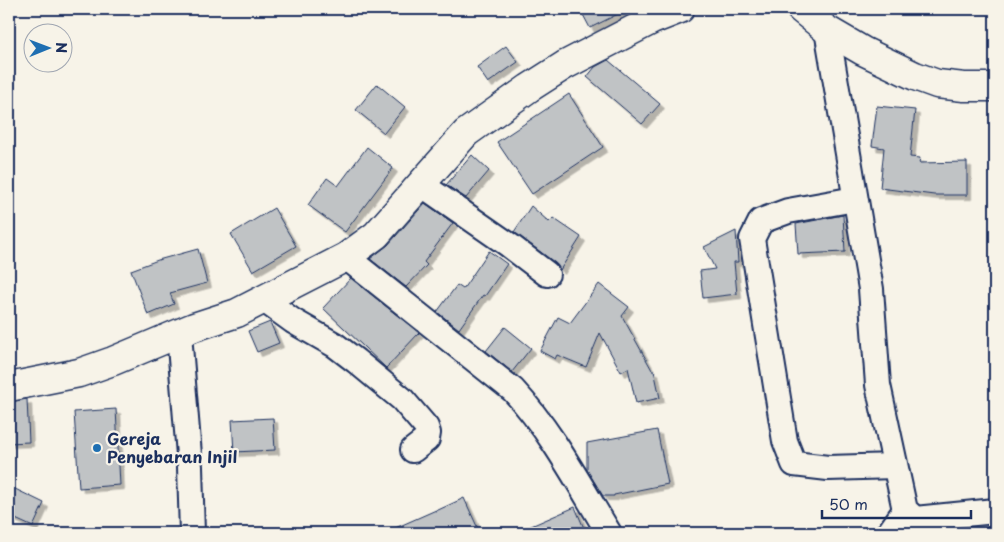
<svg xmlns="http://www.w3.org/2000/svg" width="1004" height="542" viewBox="0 0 1004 542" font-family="'Playpen Sans',sans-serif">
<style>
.building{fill:#c0c3c5;stroke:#1b2f5e;filter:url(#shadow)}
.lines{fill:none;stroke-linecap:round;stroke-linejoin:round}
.street-casing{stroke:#1b2f5e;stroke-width:28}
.secondary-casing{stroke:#1b2f5e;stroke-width:31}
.street{stroke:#f7f3e8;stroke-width:24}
.secondary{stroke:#f7f3e8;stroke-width:28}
.poi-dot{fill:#1f6fb2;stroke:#f7f3e8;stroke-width:2}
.labels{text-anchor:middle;stroke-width:4.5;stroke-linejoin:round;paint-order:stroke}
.poi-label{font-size:16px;font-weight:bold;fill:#1b2f5e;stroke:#f7f3e8;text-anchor:start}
</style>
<defs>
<filter id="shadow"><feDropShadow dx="4.5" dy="4.5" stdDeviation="0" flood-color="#0004"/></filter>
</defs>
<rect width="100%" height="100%" fill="#f7f3e8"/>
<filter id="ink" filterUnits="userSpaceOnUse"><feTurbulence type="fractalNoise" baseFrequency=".02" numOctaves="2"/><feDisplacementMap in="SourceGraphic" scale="10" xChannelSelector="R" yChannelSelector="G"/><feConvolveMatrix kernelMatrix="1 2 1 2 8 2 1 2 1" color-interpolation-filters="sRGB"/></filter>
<g filter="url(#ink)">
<g class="building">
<path d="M 580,9 L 628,9 L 590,28 Z"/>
<path d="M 506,46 L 518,62 L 488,83 L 477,67 Z"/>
<path d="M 608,60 L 660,104 L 642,124 L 587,77 L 595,67 Z"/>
<path d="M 377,84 L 405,107 L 384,133 L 356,110 Z"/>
<path d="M 569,94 L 603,147 L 532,194 L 497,142 Z"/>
<path d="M 877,106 L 915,110 L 910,157 L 920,158 L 919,163 L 967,162 L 967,195 L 934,195 L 880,188 L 884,148 L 872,146 Z"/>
<path d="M 367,147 L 393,168 L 345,232 L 308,205 L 327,178 L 338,186 Z"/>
<path d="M 472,155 L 489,171 L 466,198 L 446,185 Z"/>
<path d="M 425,203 L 453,223 L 424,262 L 427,265 L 406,287 L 370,259 L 388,245 Z"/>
<path d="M 531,206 L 549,222 L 553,218 L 581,237 L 560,270 L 555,263 L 514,232 Z"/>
<path d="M 274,208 L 296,246 L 253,271 L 231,234 Z"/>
<path d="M 843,215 L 845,252 L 798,254 L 796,224 Z"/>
<path d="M 736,231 L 738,262 L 734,262 L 737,294 L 703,298 L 700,271 L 715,269 L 704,247 Z"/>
<path d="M 198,249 L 207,283 L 170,293 L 174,304 L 148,315 L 131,270 L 158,260 Z"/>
<path d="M 489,251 L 507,264 L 485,296 L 483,295 L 459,329 L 437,312 L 457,285 L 463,289 Z"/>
<path d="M 351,278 L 419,333 L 386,368 L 323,308 Z"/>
<path d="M 599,284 L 629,307 L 622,316 L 652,370 L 654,370 L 660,398 L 636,403 L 628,368 L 621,372 L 600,333 L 586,367 L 557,355 L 555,359 L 540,351 L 558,317 L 570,323 Z"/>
<path d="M 270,322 L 279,343 L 257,352 L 248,331 Z"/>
<path d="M 505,327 L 531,348 L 512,372 L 486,351 Z"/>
<path d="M 27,399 L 29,442 L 9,443 L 9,402 Z"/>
<path d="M 116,409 L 120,485 L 79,488 L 74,412 Z"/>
<path d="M 273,418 L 275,450 L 234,452 L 232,420 Z"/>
<path d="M 657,430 L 668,484 L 614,495 L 614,496 L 603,496 L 587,470 L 587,443 Z"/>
<path d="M 9,486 L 44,503 L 33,527 L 9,516 Z"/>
<path d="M 464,498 L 480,533 L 384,533 L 436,510 L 436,511 Z"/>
<path d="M 575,507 L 586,533 L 515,533 Z"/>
</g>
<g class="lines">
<defs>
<g id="street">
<path d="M 827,30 L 871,289 L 878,385 L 905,510 L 915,519 L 995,511"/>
<path d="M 421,184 L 509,245 L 547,274"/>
<path d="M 855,199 L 788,211 L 761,221 L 752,239 L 785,441 L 794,464 L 828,468 L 895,466"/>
<path d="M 346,257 L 513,390 C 552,432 579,484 609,533"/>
<path d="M 264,300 L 293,321 L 335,345 L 356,361 L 402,399 L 426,427 L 428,433 L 427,439 L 413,450"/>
<path d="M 179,334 L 190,467 L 192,533"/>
<path d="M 889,533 L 905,510"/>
</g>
<g id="secondary">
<path d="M 801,9 L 827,30 L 863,51 L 915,76 L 937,84 L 964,87 L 995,87"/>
<path d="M 9,387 L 79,373 L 113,361 L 194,327 L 237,313 L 346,257 L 376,235 L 466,133 L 529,88 L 565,65 L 652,20 L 680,9"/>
</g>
</defs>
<use href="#street" class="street-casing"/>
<use href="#secondary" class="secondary-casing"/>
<use href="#street" class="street"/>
<use href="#secondary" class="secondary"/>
</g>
</g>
<circle class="poi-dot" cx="97" cy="448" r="5"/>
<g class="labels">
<g class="poi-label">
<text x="107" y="445">Gereja<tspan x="107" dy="18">Penyebaran Injil</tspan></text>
</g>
</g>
<rect width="1004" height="542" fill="none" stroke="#f7f3e8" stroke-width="30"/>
<rect x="15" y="15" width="974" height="512" fill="none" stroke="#1b2f5e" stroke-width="2" filter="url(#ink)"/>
<g transform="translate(48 48) rotate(89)"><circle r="24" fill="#f7f3e8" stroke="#9fa5b1"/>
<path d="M0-4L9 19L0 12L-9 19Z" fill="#1f6fb2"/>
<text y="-8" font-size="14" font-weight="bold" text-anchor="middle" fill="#1b2f5e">N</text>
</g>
<path d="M822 510v8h149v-8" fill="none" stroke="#1b2f5e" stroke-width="2.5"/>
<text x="829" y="510" font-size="15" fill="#1b2f5e" stroke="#f7f3e8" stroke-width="4" paint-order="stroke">50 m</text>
</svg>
